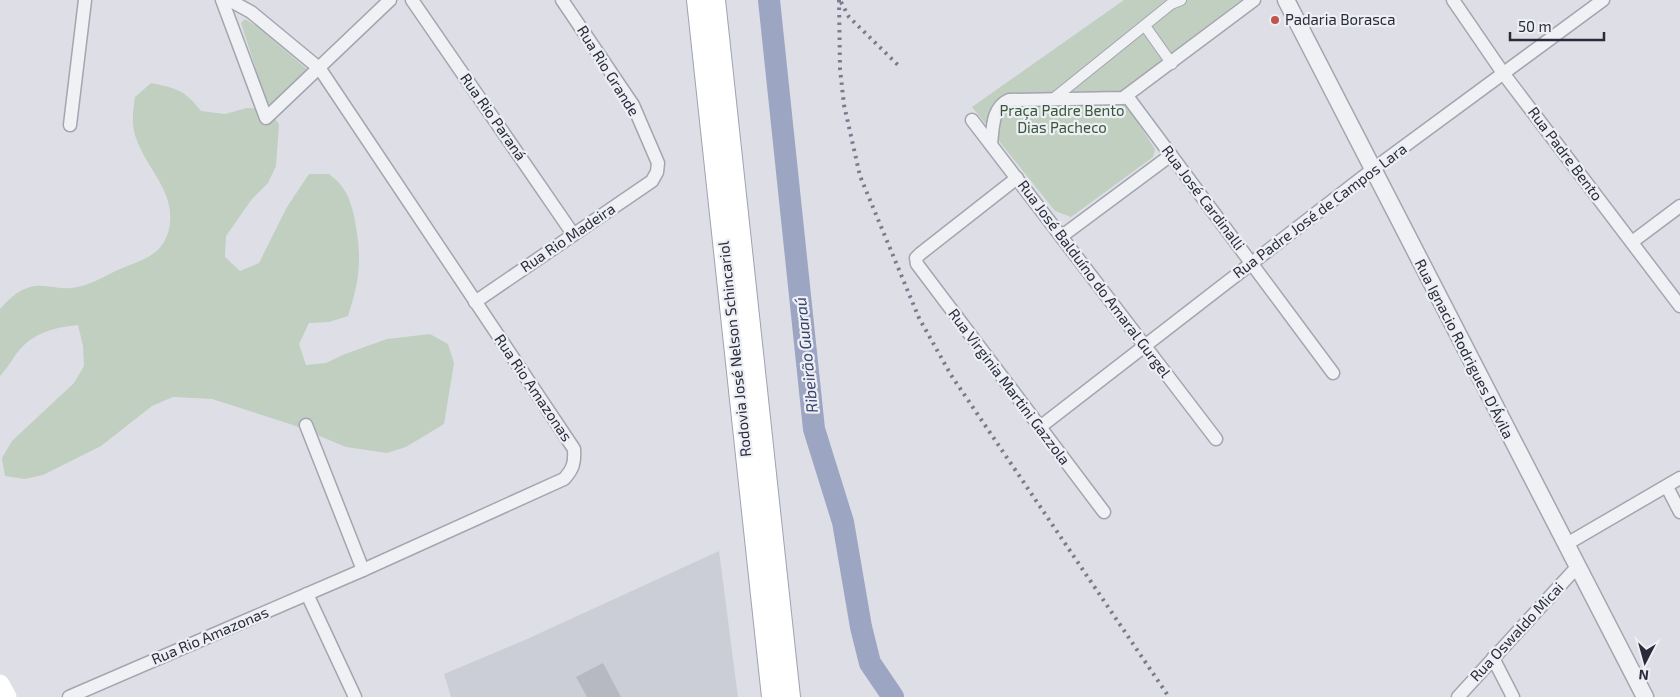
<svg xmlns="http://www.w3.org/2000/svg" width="1680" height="697" viewBox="0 0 1680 697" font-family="'Exo 2',sans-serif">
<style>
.built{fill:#ccced7}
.green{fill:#c0cfc0}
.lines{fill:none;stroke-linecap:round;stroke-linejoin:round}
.river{stroke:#9ca6c3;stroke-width:22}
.building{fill:#b6b8c2}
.pedestrian-casing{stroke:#a4a5af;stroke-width:12}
.minor-casing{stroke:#a4a5af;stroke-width:15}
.tertiary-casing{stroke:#a4a5af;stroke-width:19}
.primary-casing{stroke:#9ea2b1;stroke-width:22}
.pedestrian{stroke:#f0f1f5;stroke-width:10}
.minor{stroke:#f0f1f5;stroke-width:12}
.tertiary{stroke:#f0f1f5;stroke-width:16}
.secondary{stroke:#fff;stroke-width:19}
.primary{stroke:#fff;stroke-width:20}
.rail{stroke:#797c8e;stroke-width:4;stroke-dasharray:2.5 5;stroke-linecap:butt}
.poi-dot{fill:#c1554d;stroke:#edeff4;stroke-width:2}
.labels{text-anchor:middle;stroke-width:4.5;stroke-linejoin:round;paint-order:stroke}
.poi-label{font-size:15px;fill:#292b3b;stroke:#edeff4;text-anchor:start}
.street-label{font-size:15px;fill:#292b3b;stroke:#edeff4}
.park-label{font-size:15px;fill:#375638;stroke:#edeff4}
.water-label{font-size:16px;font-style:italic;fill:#37436b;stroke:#edeff4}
</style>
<rect width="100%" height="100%" fill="#dedfe6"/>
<path class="built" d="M 719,551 L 738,697 L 451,697 L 444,674 L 527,639 Z"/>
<g class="green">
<path d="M 1124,0 L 1241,0 L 1118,93 L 1155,149 L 1153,157 L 1071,217 L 1055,211 L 972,107 Z"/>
<path d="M 245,19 L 260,29 L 308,70 L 272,106 L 266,101 L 241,23 Z"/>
<path d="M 151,83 C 176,88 185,90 201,111 L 225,114 L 247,108 L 267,109 L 279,124 L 276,166 L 268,183 L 252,199 L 226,236 L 225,257 L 240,271 L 259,263 L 287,207 L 309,174 L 329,174 C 334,178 340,183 343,188 C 349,196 353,210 355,221 C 362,259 360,279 348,316 L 329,322 L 309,323 L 299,344 L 306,365 L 326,363 L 345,354 L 387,339 L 430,334 L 448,344 L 454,363 L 444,424 L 406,447 L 387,453 L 346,447 L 293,425 L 212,399 L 173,397 L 152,406 L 101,446 L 43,475 L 25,479 L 5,476 L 2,458 L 12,441 L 74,383 L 84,366 L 83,346 L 78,325 C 57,327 36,332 21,348 C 13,357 8,368 0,376 L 0,309 C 8,300 16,292 27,288 C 41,282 58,290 72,288 C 93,285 107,274 125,267 C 145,259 163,254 169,229 C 177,193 147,170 136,138 C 131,125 133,111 135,97 Z"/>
</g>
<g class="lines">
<path class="river" d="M 769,0 L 814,429 L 843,522 L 861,627 L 870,663 L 893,697"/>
</g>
<path class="building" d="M 603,663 L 621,697 L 587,697 L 576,677 Z"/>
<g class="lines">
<defs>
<g id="pedestrian">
<path d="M 1145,26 L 1172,64"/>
<path d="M 1053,99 L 1171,4 L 1181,0"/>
</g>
<g id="minor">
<path d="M 222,0 L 266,118 L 390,0"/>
<path d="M 412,0 L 573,234"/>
<path d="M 1453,0 L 1503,73 L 1680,306"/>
<path d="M 1127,96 L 1333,373"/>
<path d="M 972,120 L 1216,439"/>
<path d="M 70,125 L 85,0"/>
<path d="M 991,144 C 993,127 992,108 1009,100 L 1123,98 L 1254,0"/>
<path d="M 1017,178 L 920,254 L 916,258 L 917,264 L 1104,512"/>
<path d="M 1062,236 L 1171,155"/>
<path d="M 1632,242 L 1680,206"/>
<path d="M 475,302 L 652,181 L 657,172 L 658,163 L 633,105 L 562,0"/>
<path d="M 306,425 L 363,570"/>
<path d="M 1040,427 L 1372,170 L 1603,0"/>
<path d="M 1667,487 L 1680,512"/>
<path d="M 1565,545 L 1680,478"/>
<path d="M 307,594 L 355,697"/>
<path d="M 1493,658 L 1513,697"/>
<path d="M 69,697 L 363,570 L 564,479 C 573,469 575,463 574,449 L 320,69 L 251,12 L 229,0"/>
<path d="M 1458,697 L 1577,567"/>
</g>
<path id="tertiary" d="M 1286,0 L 1645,697"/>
<g id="primary">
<path d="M 697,0 L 772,697"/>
<path d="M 715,0 L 790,697"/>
</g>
</defs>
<use href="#pedestrian" class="pedestrian-casing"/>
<use href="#minor" class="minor-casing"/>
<use href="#tertiary" class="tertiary-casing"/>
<use href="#primary" class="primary-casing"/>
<use href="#pedestrian" class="pedestrian"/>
<use href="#minor" class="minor"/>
<use href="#tertiary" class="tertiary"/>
<path class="secondary" d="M 0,684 L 7,697"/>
<use href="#primary" class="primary"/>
<g class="rail">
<path d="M 839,0 L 840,69 L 844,105 L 860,176 L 919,318 L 951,375 L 1169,697"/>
<path d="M 841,2 L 849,17 L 898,65"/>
</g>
</g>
<circle class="poi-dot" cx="1275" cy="20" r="5"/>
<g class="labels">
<g class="poi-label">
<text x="1285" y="25">Padaria Borasca</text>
</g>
<g class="street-label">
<text transform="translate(608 71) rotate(58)" y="5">Rua Rio Grande</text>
<text transform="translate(493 117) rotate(55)" y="5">Rua Rio Paraná</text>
<text transform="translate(1565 154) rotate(53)" y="5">Rua Padre Bento</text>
<text transform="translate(1203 198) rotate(53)" y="5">Rua José Cardinalli</text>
<text transform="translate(1320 211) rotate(-37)" y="5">Rua Padre José de Campos Lara</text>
<text transform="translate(568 238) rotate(-34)" y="5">Rua Rio Madeira</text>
<text transform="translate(1094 279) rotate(53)" y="5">Rua José Balduíno do Amaral Gurgel</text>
<text transform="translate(735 349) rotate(-96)" y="5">Rodovia José Nelson Schincariol</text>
<text transform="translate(1464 349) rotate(63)" y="5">Rua Ignacio Rodrigues D'Ávila</text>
<text transform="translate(1009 387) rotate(53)" y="5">Rua Virginia Martini Gazzola</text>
<text transform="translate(533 388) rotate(56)" y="5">Rua Rio Amazonas</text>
<text transform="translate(1517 632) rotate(-47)" y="5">Rua Oswaldo Micai</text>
<text transform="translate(210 636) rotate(-23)" y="5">Rua Rio Amazonas</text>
</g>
<g class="park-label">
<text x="1062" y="116">Praça Padre Bento<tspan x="1062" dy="17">Dias Pacheco</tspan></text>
</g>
<g class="water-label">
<text transform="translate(806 355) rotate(-96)" y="6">Ribeirão Guaraú</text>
</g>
</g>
<g transform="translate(1645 662) rotate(186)" stroke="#edeff4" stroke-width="4" paint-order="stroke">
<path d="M0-4L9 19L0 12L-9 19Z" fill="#292b3b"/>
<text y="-8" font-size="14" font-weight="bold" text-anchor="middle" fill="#292b3b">N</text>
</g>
<path d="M1510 32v8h94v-8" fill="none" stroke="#292b3b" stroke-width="2.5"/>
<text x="1518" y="32" font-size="15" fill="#292b3b" stroke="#edeff4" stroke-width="4" paint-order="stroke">50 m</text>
</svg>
